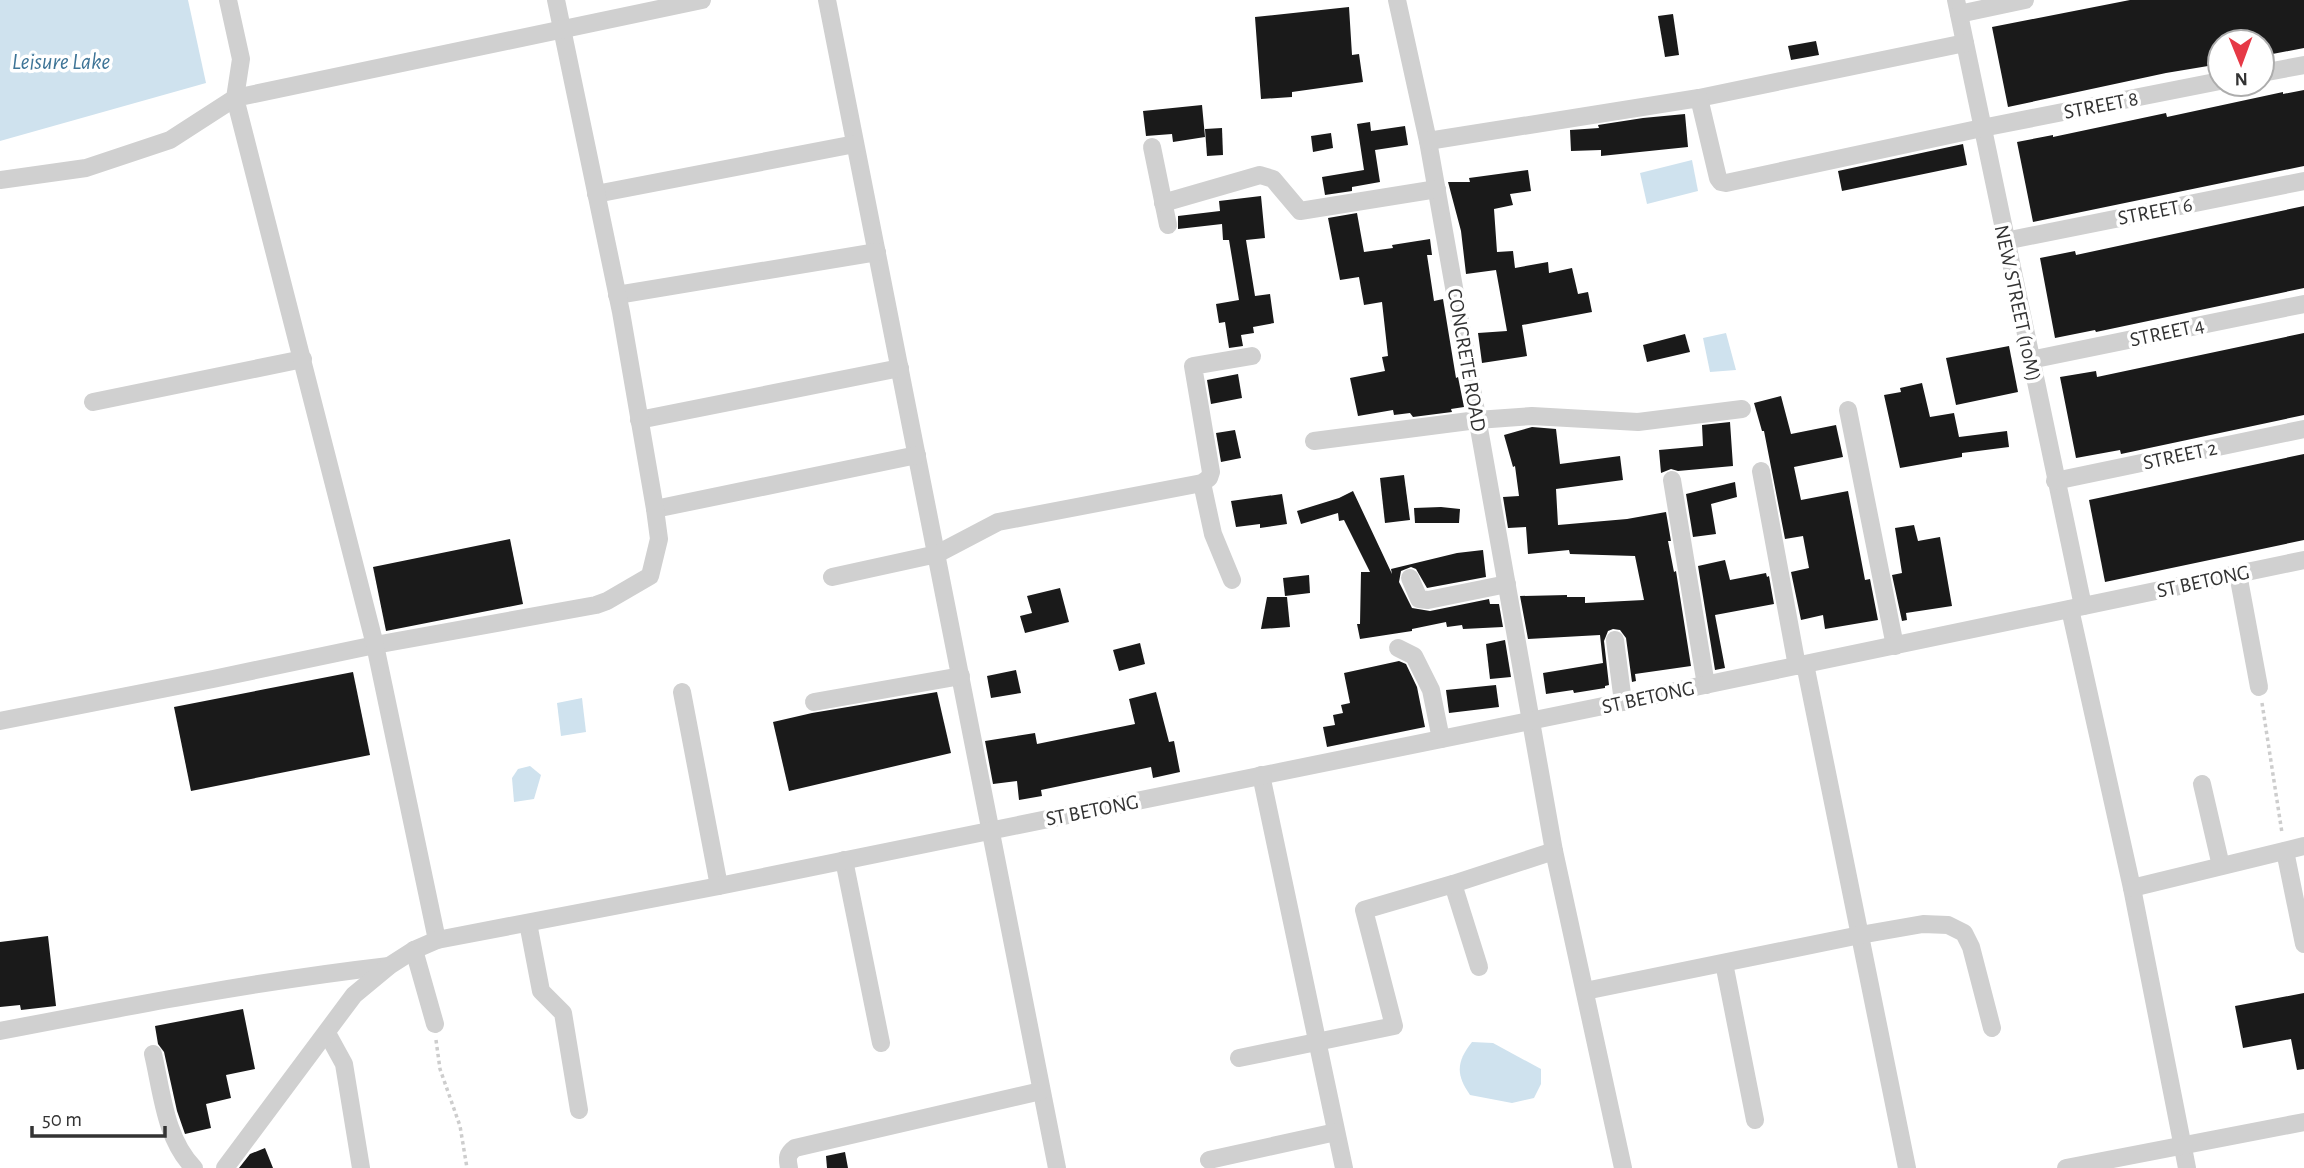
<svg xmlns="http://www.w3.org/2000/svg" width="2304" height="1168" viewBox="0 0 2304 1168" font-family="'Alegreya Sans',sans-serif">
<style>
.water{fill:#cfe2ee}
.building{fill:#1a1a1a}
.lines{fill:none;stroke-linecap:round;stroke-linejoin:round}
.path{stroke:#cdcdcd;stroke-width:3.5;stroke-dasharray:3.5 3.5;stroke-linecap:butt}
.minor{stroke:#d0d0d0;stroke-width:18}
.labels{text-anchor:middle;stroke-width:7;stroke-linejoin:round;paint-order:stroke}
.street-label{font-size:21px;fill:#333;stroke:#fff}
.water-label{font-size:23px;font-style:italic;fill:#3f7597;stroke:#fff}
</style>
<rect width="100%" height="100%" fill="#fff"/>
<g class="water">
<path d="M 0,0 L 188,0 L 206,83 L 0,141 Z"/>
<path d="M 1692,160 L 1698,191 L 1647,204 L 1640,173 Z"/>
<path d="M 1726,333 L 1736,370 L 1710,372 L 1703,338 Z"/>
<path d="M 582,698 L 586,732 L 561,736 L 557,703 Z"/>
<path d="M 530,766 L 541,775 L 534,799 L 514,802 L 512,778 L 518,769 Z"/>
<path d="M 1472,1042 L 1493,1043 L 1541,1069 L 1541,1084 L 1534,1098 L 1512,1103 L 1470,1095 C 1456,1075 1456,1062 1472,1042 Z"/>
</g>
<g class="building">
<path d="M 2130,0 L 2304,0 L 2304,48 L 2262,56 L 2262,42 L 2220,42 L 2220,64 L 2166,73 L 2008,107 L 1992,27 Z"/>
<path d="M 1349,7 L 1352,55 L 1359,54 L 1363,82 L 1292,92 L 1292,97 L 1261,99 L 1255,17 Z"/>
<path d="M 1673,14 L 1679,55 L 1665,57 L 1658,16 Z"/>
<path d="M 1816,41 L 1819,55 L 1791,60 L 1788,46 Z"/>
<path d="M 2304,90 L 2304,166 L 2033,222 L 2017,142 L 2053,135 L 2053,137 L 2166,113 L 2167,117 L 2283,92 L 2283,94 Z"/>
<path d="M 1202,105 L 1205,137 L 1173,142 L 1172,134 L 1146,136 L 1143,111 Z"/>
<path d="M 1685,114 L 1688,147 L 1601,156 L 1601,150 L 1571,151 L 1570,130 L 1599,128 L 1598,125 L 1643,118 Z"/>
<path d="M 1370,122 L 1371,131 L 1405,126 L 1408,145 L 1375,150 L 1380,182 L 1352,187 L 1352,191 L 1325,195 L 1322,177 L 1364,170 L 1357,124 Z"/>
<path d="M 1222,128 L 1223,155 L 1207,156 L 1205,129 Z"/>
<path d="M 1331,133 L 1333,148 L 1313,152 L 1311,136 Z"/>
<path d="M 1963,144 L 1967,165 L 1842,191 L 1838,171 Z"/>
<path d="M 1528,170 L 1531,191 L 1510,194 L 1513,205 L 1494,209 L 1497,252 L 1513,251 L 1515,268 L 1548,262 L 1549,273 L 1572,268 L 1578,294 L 1588,292 L 1592,312 L 1522,325 L 1527,356 L 1482,363 L 1478,333 L 1507,331 L 1496,270 L 1466,274 L 1461,231 L 1448,182 L 1470,182 L 1469,178 Z"/>
<path d="M 1261,196 L 1265,238 L 1246,240 L 1255,296 L 1270,294 L 1274,323 L 1253,327 L 1254,333 L 1241,335 L 1243,346 L 1229,348 L 1225,322 L 1219,323 L 1216,304 L 1239,300 L 1229,240 L 1223,240 L 1222,224 L 1178,229 L 1178,216 L 1220,211 L 1219,201 Z"/>
<path d="M 2304,206 L 2304,288 L 2096,332 L 2095,330 L 2055,338 L 2040,258 L 2075,251 L 2076,255 Z"/>
<path d="M 1357,213 L 1364,252 L 1393,248 L 1392,245 L 1430,239 L 1432,255 L 1427,255 L 1434,301 L 1443,299 L 1456,378 L 1458,377 L 1464,407 L 1451,409 L 1452,412 L 1413,417 L 1410,413 L 1394,415 L 1393,410 L 1358,416 L 1350,378 L 1385,371 L 1382,357 L 1388,356 L 1382,302 L 1364,305 L 1359,277 L 1340,280 L 1328,218 Z"/>
<path d="M 2304,333 L 2304,415 L 2121,454 L 2120,450 L 2076,458 L 2060,377 L 2096,371 L 2097,377 Z"/>
<path d="M 1685,334 L 1690,352 L 1647,362 L 1643,345 Z"/>
<path d="M 2009,346 L 2018,392 L 1956,405 L 1946,358 Z"/>
<path d="M 1238,374 L 1242,398 L 1211,404 L 1207,380 Z"/>
<path d="M 1922,383 L 1930,417 L 1954,413 L 1959,437 L 2007,431 L 2009,447 L 1962,453 L 1962,457 L 1900,468 L 1884,395 L 1901,392 L 1900,388 Z"/>
<path d="M 1781,396 L 1791,434 L 1836,425 L 1843,457 L 1794,467 L 1801,500 L 1848,491 L 1865,580 L 1870,579 L 1878,620 L 1825,629 L 1823,615 L 1801,620 L 1791,572 L 1809,568 L 1803,536 L 1785,539 L 1764,431 L 1762,431 L 1754,403 Z"/>
<path d="M 1730,422 L 1733,466 L 1678,471 L 1671,469 L 1661,473 L 1659,450 L 1703,446 L 1702,425 Z"/>
<path d="M 1532,427 L 1556,429 L 1560,464 L 1620,456 L 1623,480 L 1556,489 L 1558,525 L 1627,519 L 1666,512 L 1671,541 L 1668,541 L 1674,572 L 1676,571 L 1691,666 L 1635,674 L 1636,681 L 1632,682 L 1626,638 L 1620,630 L 1613,629 L 1608,631 L 1604,641 L 1609,685 L 1605,686 L 1605,688 L 1574,693 L 1573,690 L 1546,694 L 1543,673 L 1603,663 L 1600,635 L 1528,639 L 1520,596 L 1567,595 L 1567,597 L 1585,597 L 1585,603 L 1644,600 L 1635,556 L 1570,554 L 1569,550 L 1528,554 L 1526,527 L 1508,528 L 1503,497 L 1519,496 L 1515,466 L 1513,467 L 1504,435 Z"/>
<path d="M 1235,430 L 1241,458 L 1221,462 L 1216,433 Z"/>
<path d="M 2304,454 L 2304,540 L 2105,582 L 2089,500 Z"/>
<path d="M 1404,475 L 1410,520 L 1385,523 L 1380,478 Z"/>
<path d="M 1735,482 L 1737,497 L 1711,504 L 1716,534 L 1693,537 L 1686,494 Z"/>
<path d="M 1353,491 L 1392,574 L 1391,569 L 1457,553 L 1483,550 L 1486,577 L 1427,588 L 1416,569 L 1411,567 L 1401,571 L 1399,582 L 1412,608 L 1430,611 L 1489,599 L 1490,604 L 1499,604 L 1503,627 L 1463,629 L 1462,625 L 1447,627 L 1446,622 L 1412,629 L 1412,631 L 1360,639 L 1357,624 L 1360,624 L 1361,572 L 1370,572 L 1344,520 L 1339,521 L 1338,513 L 1301,524 L 1297,511 L 1339,498 Z"/>
<path d="M 1282,494 L 1287,524 L 1260,528 L 1260,524 L 1236,527 L 1231,501 Z"/>
<path d="M 1441,507 L 1460,509 L 1459,523 L 1415,523 L 1414,508 Z"/>
<path d="M 1914,525 L 1918,541 L 1940,537 L 1952,606 L 1906,613 L 1907,620 L 1902,621 L 1892,575 L 1902,573 L 1895,528 Z"/>
<path d="M 510,539 L 523,604 L 386,631 L 373,567 Z"/>
<path d="M 1725,560 L 1730,580 L 1766,573 L 1767,577 L 1769,576 L 1774,604 L 1715,615 L 1725,668 L 1715,670 L 1698,566 Z"/>
<path d="M 1309,575 L 1310,593 L 1285,596 L 1283,578 Z"/>
<path d="M 1060,588 L 1069,622 L 1025,633 L 1020,616 L 1032,613 L 1027,596 Z"/>
<path d="M 1267,597 L 1287,597 L 1290,627 L 1261,629 Z"/>
<path d="M 1505,640 L 1511,677 L 1490,679 L 1486,644 Z"/>
<path d="M 1140,643 L 1145,664 L 1119,671 L 1113,650 Z"/>
<path d="M 1399,661 L 1406,664 L 1417,687 L 1425,727 L 1327,747 L 1323,727 L 1335,725 L 1333,715 L 1343,713 L 1341,705 L 1350,703 L 1344,673 Z"/>
<path d="M 1016,670 L 1021,693 L 991,698 L 987,676 Z"/>
<path d="M 353,672 L 370,755 L 191,791 L 174,707 Z"/>
<path d="M 1496,685 L 1499,707 L 1449,713 L 1446,690 Z"/>
<path d="M 937,692 L 951,753 L 789,791 L 773,722 L 812,713 Z"/>
<path d="M 1156,692 L 1169,742 L 1174,741 L 1180,772 L 1153,778 L 1151,767 L 1041,790 L 1042,796 L 1019,800 L 1017,781 L 993,784 L 985,741 L 1035,733 L 1037,744 L 1135,724 L 1129,699 Z"/>
<path d="M 48,936 L 56,1006 L 21,1010 L 20,1005 L 0,1007 L 0,942 Z"/>
<path d="M 2304,993 L 2304,1069 L 2297,1070 L 2291,1039 L 2243,1048 L 2235,1006 Z"/>
<path d="M 243,1009 L 255,1069 L 226,1075 L 231,1098 L 206,1104 L 211,1128 L 185,1134 L 177,1111 L 164,1052 L 158,1044 L 155,1026 Z"/>
<path d="M 265,1148 L 273,1168 L 239,1168 L 250,1154 Z"/>
<path d="M 845,1152 L 848,1168 L 827,1168 L 826,1156 Z"/>
</g>
<g class="lines">
<g class="path">
<path d="M 2262,703 L 2282,833"/>
<path d="M 436,1040 L 440,1069 L 460,1126 L 467,1168"/>
</g>
<g class="minor">
<path d="M 827,0 L 1057,1168"/>
<path d="M 1397,0 L 1428,141 L 1554,851 L 1623,1168"/>
<path d="M 1956,0 L 2083,606"/>
<path d="M 1959,14 L 2025,0"/>
<path d="M 2262,73 L 2304,65"/>
<path d="M 1699,98 L 1965,43"/>
<path d="M 1428,141 L 1699,98 L 1718,178 L 1721,182 L 1726,183 L 1982,128 L 2220,81"/>
<path d="M 1152,147 L 1168,225"/>
<path d="M 0,180 L 86,168 L 170,140 L 235,98 L 241,59 L 228,0"/>
<path d="M 596,194 L 855,144"/>
<path d="M 1163,203 L 1260,175 L 1273,179 L 1300,211 L 1437,189"/>
<path d="M 2005,241 L 2304,181"/>
<path d="M 617,295 L 877,252"/>
<path d="M 2030,360 L 2304,304"/>
<path d="M 93,402 L 303,359"/>
<path d="M 1848,410 L 1895,646"/>
<path d="M 639,420 L 900,368"/>
<path d="M 1314,441 L 1477,420 L 1532,416 L 1638,422 L 1742,409"/>
<path d="M 1761,471 L 1797,666"/>
<path d="M 1672,480 L 1706,685"/>
<path d="M 2055,481 L 2304,429"/>
<path d="M 1202,483 L 1213,534 L 1232,580"/>
<path d="M 655,509 L 917,455"/>
<path d="M 2238,574 L 2259,687"/>
<path d="M 832,577 L 937,554 L 998,522 L 1202,483 L 1209,478 L 1211,472 L 1193,366 L 1252,356"/>
<path d="M 1410,578 L 1419,599 L 1428,600 L 1507,584"/>
<path d="M 2070,609 L 2132,888 L 2187,1168"/>
<path d="M 1615,640 L 1623,702"/>
<path d="M 1398,648 L 1414,656 L 1431,690 L 1441,739"/>
<path d="M 1805,664 L 1907,1168"/>
<path d="M 682,692 L 719,886"/>
<path d="M 814,702 L 961,676"/>
<path d="M 0,721 L 213,679 L 375,645 L 596,605 L 607,601 L 650,576 L 659,539 L 655,509 L 621,312 L 556,0"/>
<path d="M 1261,775 L 1344,1168"/>
<path d="M 2202,784 L 2221,866"/>
<path d="M 2285,851 L 2304,944"/>
<path d="M 844,860 L 881,1043"/>
<path d="M 1453,884 L 1479,967"/>
<path d="M 2132,888 L 2304,846"/>
<path d="M 528,923 L 541,991 L 563,1013 L 579,1110"/>
<path d="M 437,940 L 375,645 L 235,98 L 702,0"/>
<path d="M 414,950 L 435,1024"/>
<path d="M 1724,963 L 1755,1120"/>
<path d="M 1585,991 L 1860,935 L 1923,924 L 1948,925 L 1964,933 L 1971,947 L 1992,1028"/>
<path d="M 0,1031 C 129,1006 258,981 389,966"/>
<path d="M 327,1033 L 344,1064 L 361,1168"/>
<path d="M 153,1054 C 162,1092 165,1139 194,1168"/>
<path d="M 1239,1058 L 1394,1026 L 1364,910 L 1453,884 L 1554,851"/>
<path d="M 1209,1160 L 1336,1132"/>
<path d="M 225,1168 L 354,995 L 389,966 L 414,950 L 437,940 L 719,886 L 1623,702 L 2304,560"/>
<path d="M 789,1168 C 787,1158 787,1154 795,1148 L 1041,1091"/>
<path d="M 2066,1168 L 2304,1122"/>
</g>
</g>
<g class="labels">
<g class="street-label">
<text transform="translate(2101 105) rotate(-11)" y="7">STREET 8</text>
<text transform="translate(2155 211) rotate(-11)" y="7">STREET 6</text>
<text transform="translate(2018 303) rotate(78)" y="7">NEW STREET (10M)</text>
<text transform="translate(2167 332) rotate(-12)" y="7">STREET 4</text>
<text transform="translate(1467 360) rotate(80)" y="7">CONCRETE ROAD</text>
<text transform="translate(2180 455) rotate(-12)" y="7">STREET 2</text>
<text transform="translate(2203 581) rotate(-12)" y="7">ST BETONG</text>
<text transform="translate(1648 697) rotate(-12)" y="7">ST BETONG</text>
<text transform="translate(1092 810) rotate(-11)" y="7">ST BETONG</text>
</g>
<g class="water-label">
<text x="61" y="69">Leisure Lake</text>
</g>
</g>
<g transform="translate(2241 63) rotate(179)"><circle r="33" fill="#ffffff" stroke="#adadad" stroke-width="2"/>
<path d="M0-5L12 26L0 18L-12 26Z" fill="#e63946"/>
<text y="-10" font-size="19" font-weight="bold" text-anchor="middle" fill="#333333">N</text>
</g>
<path d="M32 1126v10h133v-10" fill="none" stroke="#333333" stroke-width="3.5"/>
<text x="42" y="1126" font-size="21" fill="#333333" stroke="#ffffff" stroke-width="5" paint-order="stroke">50 m</text>
</svg>
